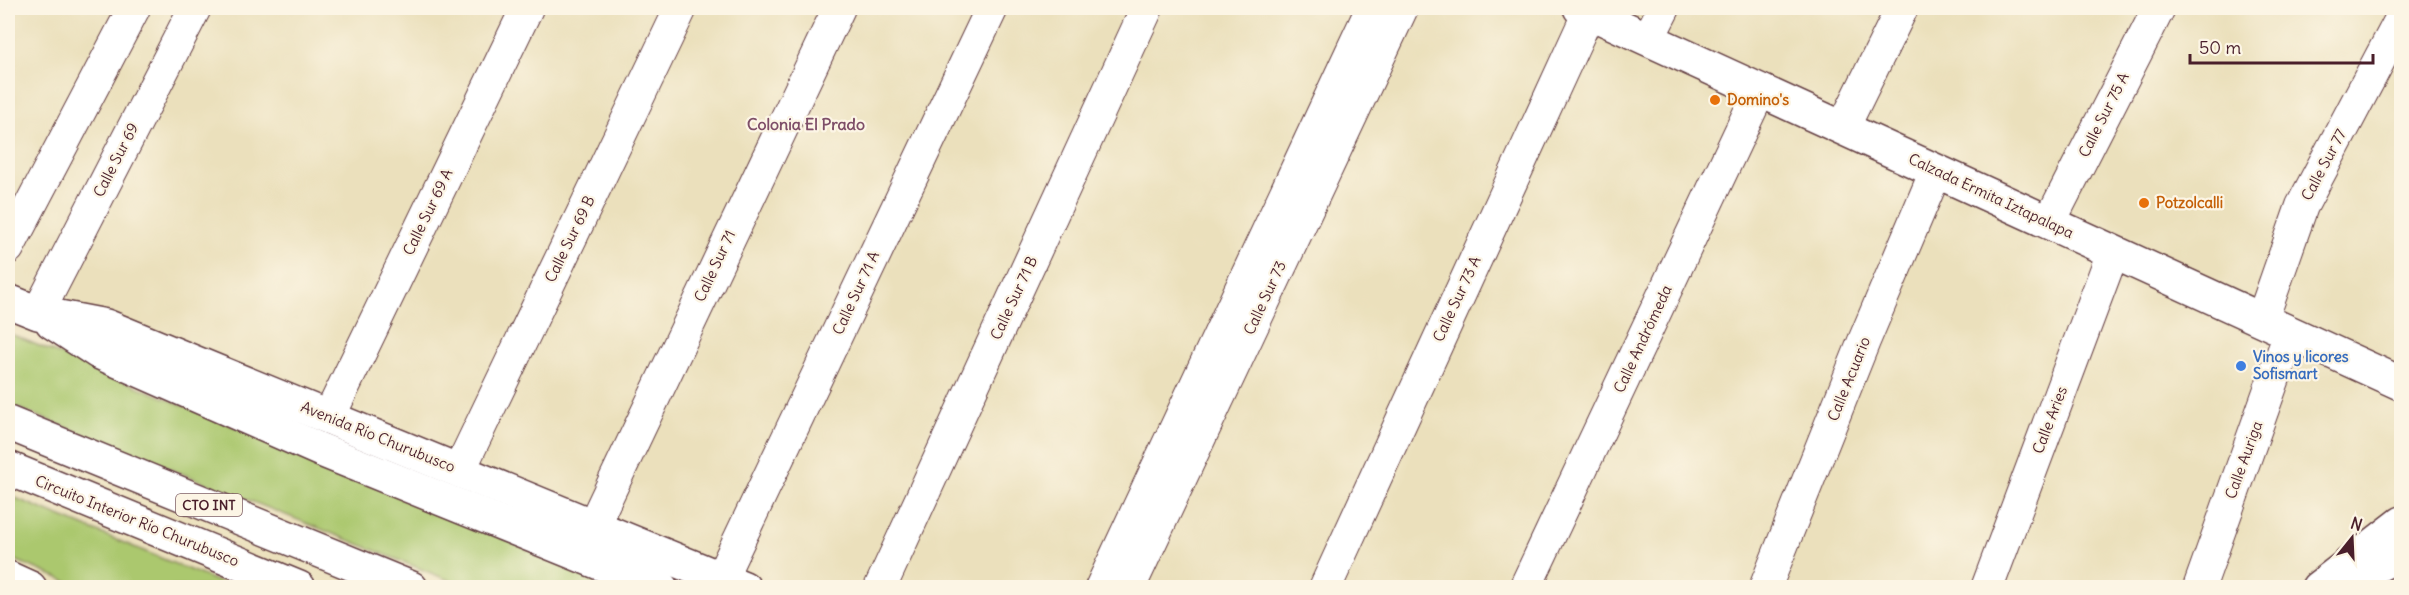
<svg xmlns="http://www.w3.org/2000/svg" width="2409" height="595" viewBox="0 0 2409 595" font-family="Delius,sans-serif">
<style>
.green{fill:#abc86e;stroke:#7a744c;stroke-width:1.5}
.lines{fill:none;stroke-linecap:round;stroke-linejoin:round}
.minor-casing{stroke:#623c41;stroke-width:34}
.major-casing{stroke:#623c41;stroke-width:36}
.highway-casing{stroke:#623c41;stroke-width:36}
.minor{stroke:#fff;stroke-width:32}
.major{stroke:#fff;stroke-width:33}
.highway{stroke:#fff;stroke-width:33}
.food-dot{fill:#e8710a;stroke:#fcf5e5;stroke-width:2}
.shop-dot{fill:#3f7fe0;stroke:#fcf5e5;stroke-width:2}
.labels{text-anchor:middle;stroke-width:4.5;stroke-linejoin:round;paint-order:stroke}
.shield{fill:#fcf5e5;stroke:#7f5f63;stroke-width:1.5}
.shield-label{font-size:14px;font-weight:bold;fill:#4a1f2b}
.food-label{font-size:15px;font-weight:bold;fill:#c56008;stroke:#fcf5e5;text-anchor:start}
.street-label{font-size:15px;fill:#4a1f2b;stroke:#fcf5e5}
.shop-label{font-size:15px;font-weight:bold;fill:#366cbe;stroke:#fcf5e5;text-anchor:start}
.neighbourhood-label{font-size:16px;font-weight:bold;fill:#7e4e68;stroke:#fcf5e5}
</style>
<rect width="100%" height="100%" fill="#fcf5e5"/>
<filter id="ink" filterUnits="userSpaceOnUse"><feTurbulence type="fractalNoise" baseFrequency=".0167" numOctaves="2"/><feDisplacementMap in="SourceGraphic" scale="12" xChannelSelector="R" yChannelSelector="G"/><feConvolveMatrix kernelMatrix="1 2 1 2 8 2 1 2 1" color-interpolation-filters="sRGB"/></filter>
<filter id="wash" filterUnits="userSpaceOnUse"><feTurbulence type="fractalNoise" baseFrequency=".008" numOctaves="4" result="noise"/><feDisplacementMap in="SourceGraphic" scale="24" xChannelSelector="R" yChannelSelector="G"/><feGaussianBlur stdDeviation="1.35" result="paint"/><feColorMatrix in="noise" values="0 0 0 0 0 0 0 0 0 0 0 0 0 0 0 0 0 1.4 0 .05"/><feComposite in="paint" operator="in"/></filter>
<g filter="url(#wash)">
<rect width="100%" height="100%" fill="#ebe0bc"/>
<g class="green">
<path d="M 8,333 L 621,587 L 466,587 L 8,404 Z"/>
<path d="M 8,495 L 231,587 L 80,587 L 8,557 Z"/>
</g>
</g>
<g filter="url(#ink)">
<g class="lines">
<defs>
<g id="minor">
<path d="M 1648,39 L 1664,8"/>
<path d="M 1843,128 L 1902,8"/>
<path d="M 2049,223 L 2159,8"/>
<path d="M 8,248 L 134,8"/>
<path d="M 38,313 L 195,8"/>
<path d="M 2262,320 L 2302,206 L 2402,17"/>
<path d="M 329,417 L 527,8"/>
<path d="M 459,471 L 681,8"/>
<path d="M 593,526 L 839,8"/>
<path d="M 721,578 L 992,8"/>
<path d="M 880,588 L 1147,8"/>
<path d="M 1101,588 L 1372,8"/>
<path d="M 1129,588 L 1402,8"/>
<path d="M 1325,588 L 1589,12"/>
<path d="M 1525,588 L 1760,90"/>
<path d="M 1765,588 L 1864,341 L 1936,171"/>
<path d="M 1987,588 L 2113,252"/>
<path d="M 2199,588 L 2290,333"/>
</g>
<g id="major">
<path d="M 1580,8 L 2402,384"/>
<path d="M 8,301 L 38,313 L 106,326 L 744,588"/>
<path d="M 52,322 L 98,352 L 321,450 L 661,588"/>
<path d="M 8,578 L 30,588"/>
<path d="M 2352,578 L 2402,553"/>
<path d="M 2318,588 L 2402,523"/>
</g>
<g id="highway">
<path d="M 8,423 L 411,588"/>
<path d="M 8,468 L 299,588"/>
</g>
</defs>
<use href="#minor" class="minor-casing"/>
<use href="#major" class="major-casing"/>
<use href="#highway" class="highway-casing"/>
<use href="#minor" class="minor"/>
<use href="#major" class="major"/>
<use href="#highway" class="highway"/>
</g>
</g>
<g class="food-dot">
<circle cx="1715" cy="100" r="6"/>
<circle cx="2144" cy="203" r="6"/>
</g>
<circle class="shop-dot" cx="2241" cy="366" r="6"/>
<g class="labels">
<rect class="shield" x="176" y="494" width="66" height="22" rx="4.5"/>
<g class="shield-label">
<text x="209" y="510">CTO INT</text>
</g>
<g class="food-label">
<text x="1727" y="105">Domino's</text>
<text x="2156" y="208">Potzolcalli</text>
</g>
<g class="street-label">
<text transform="translate(2104 115) rotate(-63)" y="5">Calle Sur 75 A</text>
<text transform="translate(116 160) rotate(-63)" y="5">Calle Sur 69</text>
<text transform="translate(2324 165) rotate(-62)" y="5">Calle Sur 77</text>
<text transform="translate(1991 196) rotate(25)" y="5">Calzada Ermita Iztapalapa</text>
<text transform="translate(428 212) rotate(-64)" y="5">Calle Sur 69 A</text>
<text transform="translate(570 239) rotate(-64)" y="5">Calle Sur 69 B</text>
<text transform="translate(715 266) rotate(-65)" y="5">Calle Sur 71</text>
<text transform="translate(856 293) rotate(-65)" y="5">Calle Sur 71 A</text>
<text transform="translate(1014 298) rotate(-65)" y="5">Calle Sur 71 B</text>
<text transform="translate(1265 298) rotate(-65)" y="5">Calle Sur 73</text>
<text transform="translate(1457 299) rotate(-65)" y="5">Calle Sur 73 A</text>
<text transform="translate(1643 339) rotate(-65)" y="5">Calle Andrómeda</text>
<text transform="translate(1849 379) rotate(-68)" y="5">Calle Acuario</text>
<text transform="translate(2050 420) rotate(-69)" y="5">Calle Aries</text>
<text transform="translate(378 437) rotate(22)" y="5">Avenida Río Churubusco</text>
<text transform="translate(2244 460) rotate(-70)" y="5">Calle Auriga</text>
<text transform="translate(137 521) rotate(22)" y="5">Circuito Interior Río Churubusco</text>
</g>
<g class="shop-label">
<text x="2253" y="362">Vinos y licores<tspan x="2253" dy="17">Sofismart</tspan></text>
</g>
<g class="neighbourhood-label">
<text x="806" y="130">Colonia El Prado</text>
</g>
</g>
<rect width="2409" height="595" fill="none" stroke="#fcf5e5" stroke-width="30"/>
<g transform="translate(2352 538) rotate(18)" stroke="#fcf5e5" stroke-width="4.5" paint-order="stroke">
<path d="M0-4.5L10 22L0 15L-10 22Z" fill="#4a1f2b"/>
<text y="-9" font-size="16" font-weight="bold" text-anchor="middle" fill="#4a1f2b">N</text>
</g>
<path d="M2190 54v9h183v-9" fill="none" stroke="#4a1f2b" stroke-width="3"/>
<text x="2199" y="54" font-size="18" fill="#4a1f2b" stroke="#fcf5e5" stroke-width="4.5" paint-order="stroke">50 m</text>
</svg>
